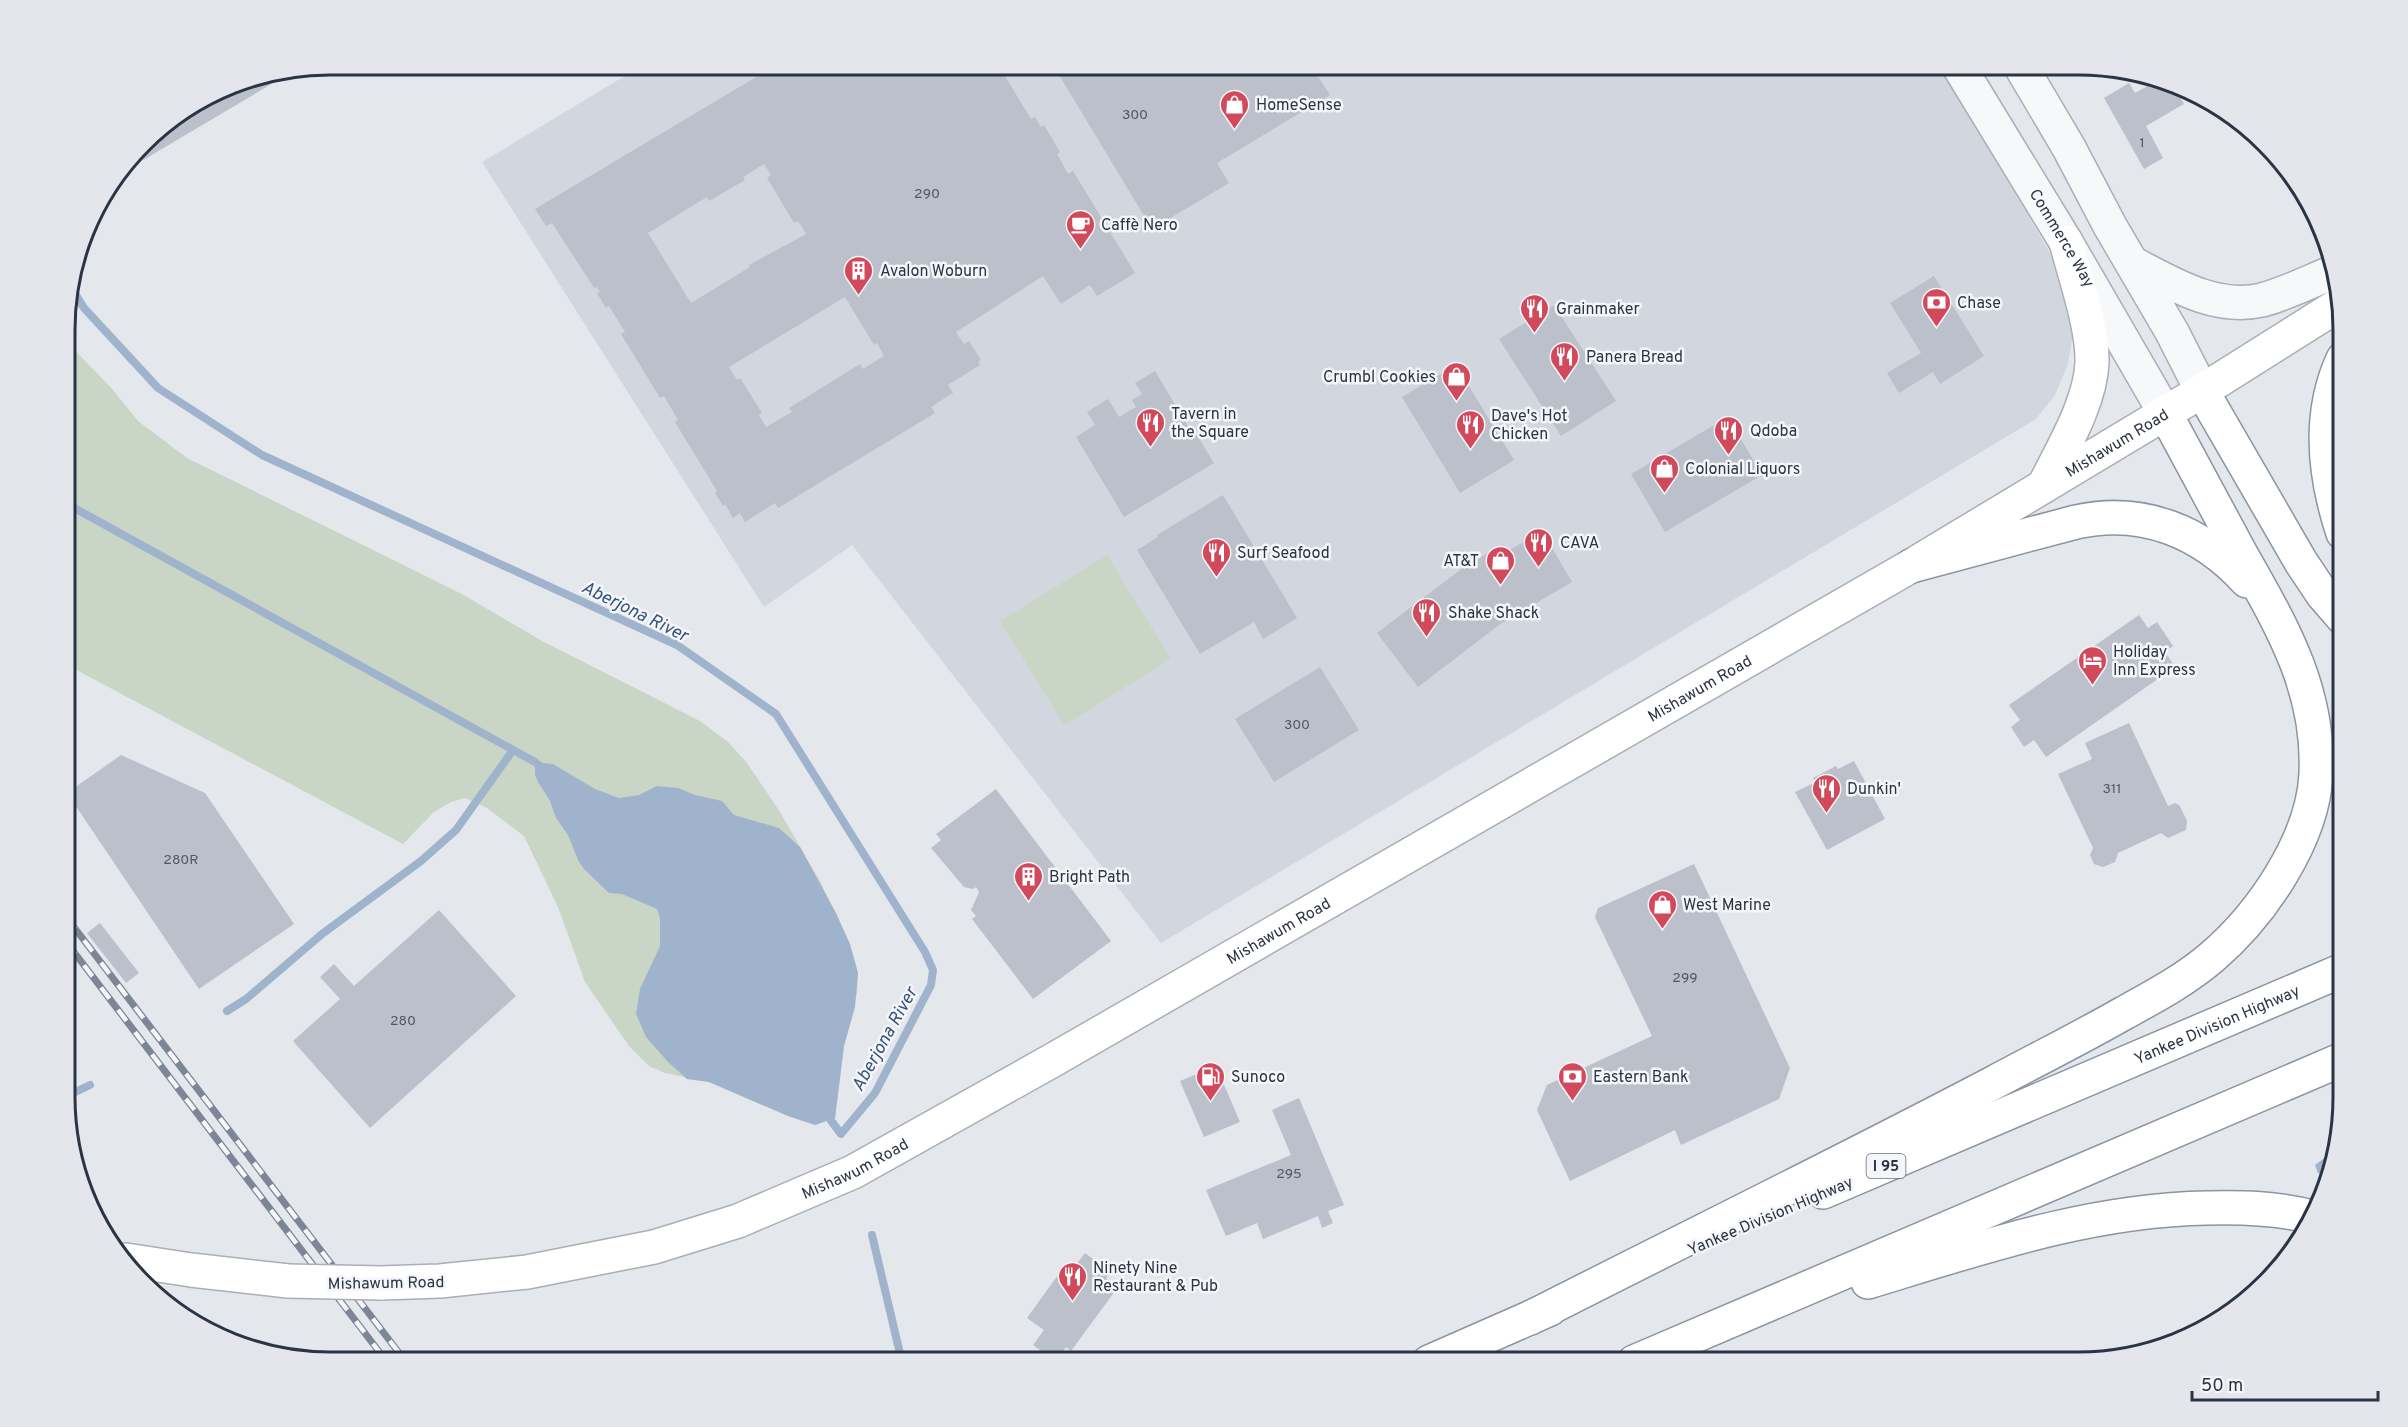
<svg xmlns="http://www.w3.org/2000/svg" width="2408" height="1427" viewBox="0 0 2408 1427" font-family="Overpass,sans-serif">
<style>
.built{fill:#d2d6de}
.green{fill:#c9d6c5}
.water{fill:#9fb4cc}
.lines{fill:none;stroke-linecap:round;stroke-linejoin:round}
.stream{stroke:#9fb4cc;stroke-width:8}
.building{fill:#bbc0ca;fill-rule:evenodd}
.tertiary-casing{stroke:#a9aeb7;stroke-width:36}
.secondary-casing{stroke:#a9aeb7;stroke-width:36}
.motorway-casing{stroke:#8b94a3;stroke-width:36}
.tertiary{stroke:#f7f8fa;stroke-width:33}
.secondary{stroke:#fff;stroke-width:33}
.motorway{stroke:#fff;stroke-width:33}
.rail-casing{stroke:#7d8696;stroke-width:7}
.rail{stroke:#f4f6f9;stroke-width:4.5;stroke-dasharray:14;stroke-linecap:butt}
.secondary-bridge-casing{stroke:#a9aeb7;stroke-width:36;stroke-linecap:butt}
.secondary-bridge{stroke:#fff;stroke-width:33}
.labels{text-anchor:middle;stroke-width:5;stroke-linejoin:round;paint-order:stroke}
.number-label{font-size:14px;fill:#4f5766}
.shield{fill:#f4f6f9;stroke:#676e7b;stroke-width:1.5}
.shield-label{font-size:15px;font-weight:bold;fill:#2b3445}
.poi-label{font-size:16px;fill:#2b3445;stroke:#f4f6f9;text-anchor:start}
.street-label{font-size:16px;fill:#2b3445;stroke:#f4f6f9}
.water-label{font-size:18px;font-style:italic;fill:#34527a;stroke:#f4f6f9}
.rim{fill:none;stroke:#2b3445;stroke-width:3}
</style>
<rect width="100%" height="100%" fill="#e4e7ec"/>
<path class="built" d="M 643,65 L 1945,65 L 2063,277 L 2073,333 L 2068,364 L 2055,395 L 2036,419 L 1161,943 L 852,545 L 764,607 L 482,162 Z"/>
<g class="green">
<path d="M 67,342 L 113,390 L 138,421 L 187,458 L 462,594 L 542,641 L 700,721 L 728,742 L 747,763 L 780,812 L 821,883 L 850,945 L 858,973 L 857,993 L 844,1046 L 835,1118 L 815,1125 L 788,1116 L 709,1082 L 665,1073 L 649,1066 L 629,1046 L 585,982 L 558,907 L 524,836 L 487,808 L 465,798 L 451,802 L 434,812 L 403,844 L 67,665 Z"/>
<path d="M 1107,555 L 1171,659 L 1064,725 L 1000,621 Z"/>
</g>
<g class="water">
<path d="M 535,762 L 553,764 L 595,789 L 619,798 L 639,795 L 657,786 L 678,788 L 695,795 L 722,801 L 734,815 L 779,828 L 800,847 L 836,913 L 850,944 L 858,973 L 855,1007 L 844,1046 L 835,1118 L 815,1125 L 788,1116 L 709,1082 L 687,1079 L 668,1062 L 646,1037 L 636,1014 L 640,989 L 660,946 L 660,918 L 657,909 L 622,894 L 609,893 L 584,869 L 578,860 L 568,835 L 556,818 L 550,801 L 538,782 L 535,775 Z"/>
<path d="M 2331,1153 L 2324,1176 L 2318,1173 L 2315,1165 Z"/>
</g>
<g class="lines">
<g class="stream">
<path d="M 70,286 L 84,308 L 158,388 L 262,455 L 677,645 L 776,714 L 925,952 L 933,970 L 931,985 L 875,1093 L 841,1134 L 824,1111"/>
<path d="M 67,504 L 535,762 L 542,768"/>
<path d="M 227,1011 L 246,999 L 322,934 L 421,861 L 456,830 L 513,750"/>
<path d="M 67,1096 L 90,1085"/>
<path d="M 872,1235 L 902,1362"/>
</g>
</g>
<g class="building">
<path d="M 776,65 L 1002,65 L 1008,74 L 1005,76 L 1031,119 L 1035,117 L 1041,127 L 1044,125 L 1060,152 L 1057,154 L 1068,174 L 1073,171 L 1135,273 L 1097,296 L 1090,285 L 1061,304 L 1043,276 L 956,332 L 964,344 L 969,341 L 981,360 L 978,362 L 980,365 L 948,385 L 953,393 L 931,407 L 935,413 L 778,508 L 775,503 L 745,522 L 740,513 L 733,518 L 725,504 L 723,506 L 715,493 L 717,491 L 675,422 L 678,420 L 664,396 L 660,398 L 621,334 L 625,332 L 609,306 L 606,308 L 597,293 L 600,292 L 597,287 L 594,288 L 552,223 L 546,226 L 535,209 ZM 764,164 L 771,175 L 767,178 L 794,223 L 798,221 L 806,234 L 749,265 L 750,267 L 691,303 L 648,233 L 707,197 L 709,201 L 745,180 L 743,177 ZM 845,297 L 874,345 L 877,343 L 884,356 L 863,369 L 860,364 L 789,408 L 792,412 L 766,427 L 759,415 L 762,413 L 740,378 L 737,380 L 729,367 Z"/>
<path d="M 1053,65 L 1311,65 L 1330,95 L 1217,163 L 1229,183 L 1152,229 Z"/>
<path d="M 290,72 L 290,73 L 123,172 L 155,131 L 229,85 Z"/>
<path d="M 2160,79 L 2173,85 L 2184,104 L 2146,126 L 2163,158 L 2144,169 L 2104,98 L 2129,83 L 2135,93 Z"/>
<path d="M 1934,276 L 1984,356 L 1940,384 L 1933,372 L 1899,393 L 1887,373 L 1921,353 L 1890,303 Z"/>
<path d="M 1554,305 L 1616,401 L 1561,436 L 1499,339 Z"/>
<path d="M 1456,365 L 1514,460 L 1460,493 L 1402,397 Z"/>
<path d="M 1155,371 L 1191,431 L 1193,429 L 1214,463 L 1124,517 L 1076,437 L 1095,425 L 1087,412 L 1108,399 L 1119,417 L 1136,407 L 1132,400 L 1142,394 L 1135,383 Z"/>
<path d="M 1728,417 L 1762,475 L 1665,532 L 1631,474 Z"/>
<path d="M 1223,495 L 1297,618 L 1263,639 L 1254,622 L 1200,654 L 1137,550 L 1158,537 L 1157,535 Z"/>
<path d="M 1542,531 L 1572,582 L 1499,625 L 1418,687 L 1377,633 L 1464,567 L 1491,551 L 1496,558 Z"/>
<path d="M 2139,615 L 2148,628 L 2157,622 L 2173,646 L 2165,652 L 2175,667 L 2046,757 L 2034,740 L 2024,747 L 2011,727 L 2020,720 L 2009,705 Z"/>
<path d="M 1320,667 L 1359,730 L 1274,782 L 1235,719 Z"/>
<path d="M 2129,723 L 2168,806 L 2175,803 L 2180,806 L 2187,821 L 2186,830 L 2168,838 L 2161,833 L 2118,853 L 2115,862 L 2103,867 L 2094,864 L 2090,855 L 2093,848 L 2058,774 L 2092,759 L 2085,743 Z"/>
<path d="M 121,755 L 205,793 L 294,924 L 199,989 L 67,793 Z"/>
<path d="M 1854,761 L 1885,819 L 1827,850 L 1795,792 L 1816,782 L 1813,778 L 1836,766 L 1838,769 Z"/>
<path d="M 996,789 L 1111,941 L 1033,999 L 972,919 L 976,916 L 971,910 L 979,892 L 976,887 L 973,889 L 964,887 L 931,848 L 941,840 L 936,834 Z"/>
<path d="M 1694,864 L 1790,1068 L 1779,1099 L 1681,1145 L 1675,1130 L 1570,1181 L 1537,1110 L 1547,1085 L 1652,1036 L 1595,917 L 1598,908 Z"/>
<path d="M 439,910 L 516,996 L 370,1128 L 293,1041 L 340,999 L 320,977 L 334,964 L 354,986 Z"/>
<path d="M 100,923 L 139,973 L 126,983 L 87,933 Z"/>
<path d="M 1216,1066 L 1240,1122 L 1204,1137 L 1180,1081 Z"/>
<path d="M 1299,1098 L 1344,1205 L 1328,1211 L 1333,1223 L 1322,1228 L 1318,1216 L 1263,1239 L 1257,1223 L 1226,1236 L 1206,1190 L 1291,1155 L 1272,1110 Z"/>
<path d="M 1085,1253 L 1111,1272 L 1106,1278 L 1118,1287 L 1071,1351 L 1066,1347 L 1056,1362 L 1033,1345 L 1044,1330 L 1027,1318 L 1066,1264 L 1073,1269 Z"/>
<path d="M 2084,1357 L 2087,1362 L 2072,1362 Z"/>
</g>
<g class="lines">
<defs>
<g id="tertiary">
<path id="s1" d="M 1958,65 L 2066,242 L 2165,413"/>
<path d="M 2020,65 L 2069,148 L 2110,226 L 2172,332 L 2202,391"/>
<path d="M 2132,263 C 2171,283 2215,311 2262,300 C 2285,294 2309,282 2331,273"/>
</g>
<g id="secondary">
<path d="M 2044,486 C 2062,449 2090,404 2092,363 C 2093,327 2075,277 2066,242"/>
<path d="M 126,1260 L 191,1270 L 288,1281"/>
<path id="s2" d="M 381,1283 L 440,1281 L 527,1272 L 654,1247 L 738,1221 L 853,1172 L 1053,1060 L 1911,566 L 2202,391 L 2340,304"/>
</g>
<g id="motorway">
<path d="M 2343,359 C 2317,415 2324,476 2343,533"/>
<path d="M 2202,391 L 2301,562 L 2323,595 L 2343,618"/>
<path d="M 1911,566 L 2076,522 C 2143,507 2202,532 2247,581"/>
<path id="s3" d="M 1823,1192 L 2343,970"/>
<path d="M 1868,1282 C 1980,1248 2089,1210 2207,1208 C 2243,1207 2277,1208 2312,1217"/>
<path d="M 1530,1318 C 1685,1239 1841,1163 1995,1082 C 2038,1059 2082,1037 2124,1013 C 2155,996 2185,980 2212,957 C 2261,915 2313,840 2316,774 C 2320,689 2281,625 2241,554 C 2216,507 2190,460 2165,413"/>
<path d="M 1429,1362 L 1550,1309"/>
<path d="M 1634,1362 L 2343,1059"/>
</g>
</defs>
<use href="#tertiary" class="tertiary-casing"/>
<use href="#secondary" class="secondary-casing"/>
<use href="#motorway" class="motorway-casing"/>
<use href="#tertiary" class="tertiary"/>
<use href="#secondary" class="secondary"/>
<use href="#motorway" class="motorway"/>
<defs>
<g id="rail">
<path d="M 67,918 L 406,1362"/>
<path d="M 67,943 L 387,1362"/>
</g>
</defs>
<use href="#rail" class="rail-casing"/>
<use href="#rail" class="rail"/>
<defs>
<path id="secondary-bridge" d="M 288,1281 L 381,1283"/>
</defs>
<use href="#secondary-bridge" class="secondary-bridge-casing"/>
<use href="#secondary-bridge" class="secondary-bridge"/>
</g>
<defs>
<symbol id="shop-pin" viewBox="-11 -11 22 30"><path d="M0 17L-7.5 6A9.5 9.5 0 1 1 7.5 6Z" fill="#d1495b" stroke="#f4f6f9"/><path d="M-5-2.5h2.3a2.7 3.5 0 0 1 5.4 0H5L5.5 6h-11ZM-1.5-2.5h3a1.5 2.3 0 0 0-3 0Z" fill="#fff"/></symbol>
<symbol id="cafe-pin" viewBox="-11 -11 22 30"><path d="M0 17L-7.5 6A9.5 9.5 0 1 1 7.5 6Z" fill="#d1495b" stroke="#f4f6f9"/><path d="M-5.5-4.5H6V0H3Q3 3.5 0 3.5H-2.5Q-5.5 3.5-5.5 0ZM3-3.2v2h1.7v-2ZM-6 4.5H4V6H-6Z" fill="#fff"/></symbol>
<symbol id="building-pin" viewBox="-11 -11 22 30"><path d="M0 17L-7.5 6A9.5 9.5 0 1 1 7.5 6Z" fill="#d1495b" stroke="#f4f6f9"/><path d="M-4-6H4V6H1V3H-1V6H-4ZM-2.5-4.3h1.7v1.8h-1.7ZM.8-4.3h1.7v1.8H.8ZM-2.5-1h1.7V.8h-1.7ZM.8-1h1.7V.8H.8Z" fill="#fff"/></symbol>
<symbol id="bank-pin" viewBox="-11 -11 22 30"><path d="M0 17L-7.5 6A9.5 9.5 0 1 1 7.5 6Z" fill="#d1495b" stroke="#f4f6f9"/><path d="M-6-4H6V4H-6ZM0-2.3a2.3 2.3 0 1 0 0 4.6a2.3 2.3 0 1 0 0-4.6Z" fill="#fff"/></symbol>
<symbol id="restaurant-pin" viewBox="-11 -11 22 30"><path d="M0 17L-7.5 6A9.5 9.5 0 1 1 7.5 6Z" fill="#d1495b" stroke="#f4f6f9"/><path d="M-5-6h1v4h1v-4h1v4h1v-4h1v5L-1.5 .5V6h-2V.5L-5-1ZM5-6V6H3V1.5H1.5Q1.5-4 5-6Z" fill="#fff"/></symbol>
<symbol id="hotel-pin" viewBox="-11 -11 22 30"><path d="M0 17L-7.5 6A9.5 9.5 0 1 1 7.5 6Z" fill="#d1495b" stroke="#f4f6f9"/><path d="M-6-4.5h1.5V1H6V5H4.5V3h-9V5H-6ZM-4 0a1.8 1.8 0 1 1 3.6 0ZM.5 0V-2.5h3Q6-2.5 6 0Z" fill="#fff"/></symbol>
<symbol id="fuel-pin" viewBox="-11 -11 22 30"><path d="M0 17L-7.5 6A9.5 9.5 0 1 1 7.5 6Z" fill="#d1495b" stroke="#f4f6f9"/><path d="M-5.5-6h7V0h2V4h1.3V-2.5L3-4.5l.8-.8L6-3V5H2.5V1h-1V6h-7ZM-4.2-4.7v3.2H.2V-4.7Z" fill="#fff"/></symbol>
</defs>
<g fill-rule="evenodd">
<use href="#shop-pin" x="1218" y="88" width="33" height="45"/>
<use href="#cafe-pin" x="1064" y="208" width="33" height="45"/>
<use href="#building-pin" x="842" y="254" width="33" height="45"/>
<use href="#bank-pin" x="1920" y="286" width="33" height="45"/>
<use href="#restaurant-pin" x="1518" y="292" width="33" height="45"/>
<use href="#restaurant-pin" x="1548" y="340" width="33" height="45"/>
<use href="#shop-pin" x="1440" y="360" width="33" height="45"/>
<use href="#restaurant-pin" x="1134" y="406" width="33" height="45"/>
<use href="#restaurant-pin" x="1454" y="408" width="33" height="45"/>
<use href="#restaurant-pin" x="1712" y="414" width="33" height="45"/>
<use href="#shop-pin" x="1648" y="452" width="33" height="45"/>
<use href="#restaurant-pin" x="1522" y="526" width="33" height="45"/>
<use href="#restaurant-pin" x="1200" y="536" width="33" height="45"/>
<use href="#shop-pin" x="1484" y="544" width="33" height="45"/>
<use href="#restaurant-pin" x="1410" y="596" width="33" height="45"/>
<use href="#hotel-pin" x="2076" y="644" width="33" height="45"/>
<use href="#restaurant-pin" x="1810" y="772" width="33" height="45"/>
<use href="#building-pin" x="1012" y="860" width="33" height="45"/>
<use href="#shop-pin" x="1646" y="888" width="33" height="45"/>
<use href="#fuel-pin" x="1194" y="1060" width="33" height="45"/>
<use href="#bank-pin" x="1556" y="1060" width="33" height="45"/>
<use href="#restaurant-pin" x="1056" y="1260" width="33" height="45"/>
</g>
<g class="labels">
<g class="number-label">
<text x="1135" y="119">300</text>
<text x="2142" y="147">1</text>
<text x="927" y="198">290</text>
<text x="1297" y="729">300</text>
<text x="2112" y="793">311</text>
<text x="181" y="864">280R</text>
<text x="1685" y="982">299</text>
<text x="403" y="1025">280</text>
<text x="1289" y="1178">295</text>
</g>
<rect class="shield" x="1866.5" y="1154" width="39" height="24" rx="4.5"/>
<g class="shield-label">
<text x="1886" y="1171">I 95</text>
</g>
<g class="poi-label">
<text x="1256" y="110">HomeSense</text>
<text x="1101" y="230">Caffè Nero</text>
<text x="880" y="276">Avalon Woburn</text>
<text x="1957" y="308">Chase</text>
<text x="1556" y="314">Grainmaker</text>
<text x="1586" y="362">Panera Bread</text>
<text x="1436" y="382" text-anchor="end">Crumbl Cookies</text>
<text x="1171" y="419">Tavern in<tspan x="1171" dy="18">the Square</tspan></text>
<text x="1491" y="421">Dave's Hot<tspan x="1491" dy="18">Chicken</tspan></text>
<text x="1750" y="436">Qdoba</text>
<text x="1685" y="474">Colonial Liquors</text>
<text x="1560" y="548">CAVA</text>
<text x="1237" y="558">Surf Seafood</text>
<text x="1479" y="566" text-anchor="end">AT&amp;T</text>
<text x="1448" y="618">Shake Shack</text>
<text x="2113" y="657">Holiday<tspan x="2113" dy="18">Inn Express</tspan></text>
<text x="1847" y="794">Dunkin'</text>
<text x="1049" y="882">Bright Path</text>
<text x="1683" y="910">West Marine</text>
<text x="1231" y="1082">Sunoco</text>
<text x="1593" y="1082">Eastern Bank</text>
<text x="1093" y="1273">Ninety Nine<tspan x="1093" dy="18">Restaurant &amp; Pub</tspan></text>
</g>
<g class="street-label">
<text dy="6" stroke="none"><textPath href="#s1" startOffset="202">Commerce Way</textPath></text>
<text dy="6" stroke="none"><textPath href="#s2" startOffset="1948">Mishawum Road</textPath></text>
<text dy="6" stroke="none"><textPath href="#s2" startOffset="1464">Mishawum Road</textPath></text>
<text dy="6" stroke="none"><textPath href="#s2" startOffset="978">Mishawum Road</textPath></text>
<text dy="6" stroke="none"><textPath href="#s3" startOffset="428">Yankee Division Highway</textPath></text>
<text dy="6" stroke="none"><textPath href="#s2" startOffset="492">Mishawum Road</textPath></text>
<text transform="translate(1770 1215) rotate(-23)" y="6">Yankee Division Highway</text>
<text transform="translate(386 1282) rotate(-1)" y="6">Mishawum Road</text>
</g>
<g class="water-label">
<text transform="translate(635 611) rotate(26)" y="6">Aberjona River</text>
<text transform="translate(884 1039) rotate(-61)" y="6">Aberjona River</text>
</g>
</g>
<path d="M0 0H2408V1427H0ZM330 75H2078A255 255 0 0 1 2333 330V1097A255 255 0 0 1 2078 1352H330A255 255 0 0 1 75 1097V330A255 255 0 0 1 330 75Z" fill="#e4e6eb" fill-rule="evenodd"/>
<path class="rim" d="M330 75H2078A255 255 0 0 1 2333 330V1097A255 255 0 0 1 2078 1352H330A255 255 0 0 1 75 1097V330A255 255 0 0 1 330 75Z"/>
<path d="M2192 1391v9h186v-9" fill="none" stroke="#2b3445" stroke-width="3"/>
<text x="2201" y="1391" font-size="18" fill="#2b3445" stroke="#f4f6f9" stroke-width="4.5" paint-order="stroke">50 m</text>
</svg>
